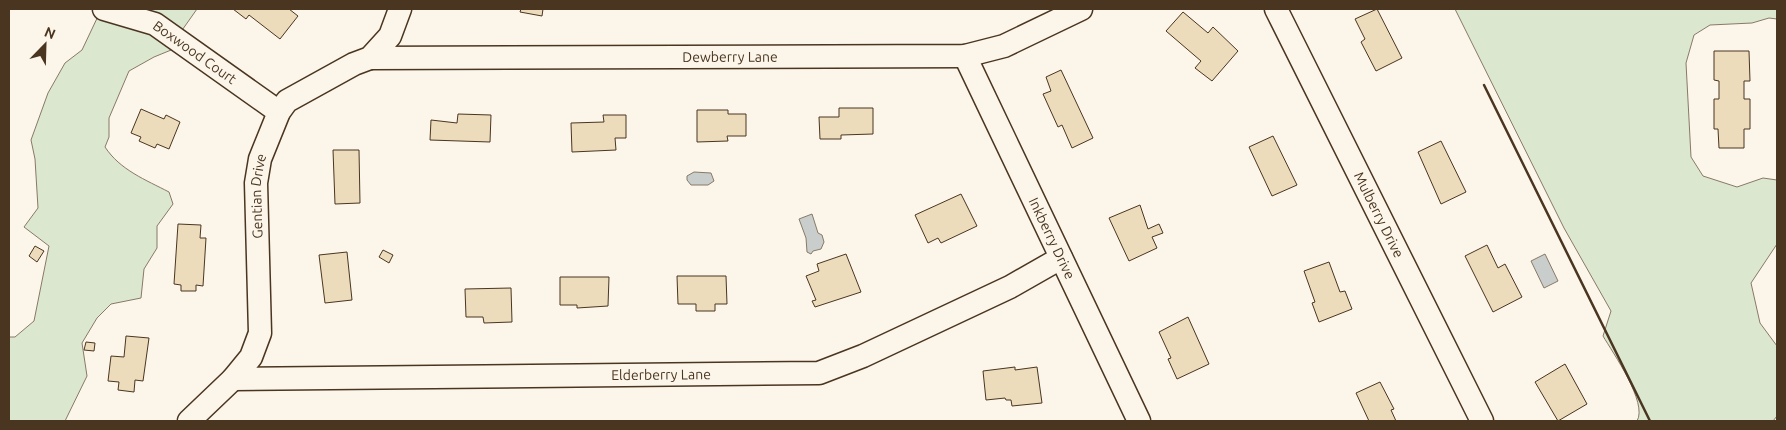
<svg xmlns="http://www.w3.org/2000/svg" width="1786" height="430" viewBox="0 0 1786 430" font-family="Ubuntu,sans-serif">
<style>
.green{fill:#dce7d0;stroke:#887966}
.water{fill:#c9cecd;stroke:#887966}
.building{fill:#ecdcbc;stroke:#4a3520}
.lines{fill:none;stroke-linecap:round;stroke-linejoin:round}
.minor-casing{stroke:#4a3520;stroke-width:25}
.minor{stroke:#fbf6e9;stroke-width:22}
.wall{stroke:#4a3520;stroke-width:2.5}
.labels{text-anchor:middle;stroke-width:4;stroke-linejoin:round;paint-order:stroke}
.street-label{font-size:14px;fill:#4a3520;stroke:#fbf6e9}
</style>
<rect width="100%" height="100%" fill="#fbf6e9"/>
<g class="green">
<path d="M 141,9 L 197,9 L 173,43 L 176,48 L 154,57 L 129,71 L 109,118 L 109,137 L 105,147 C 120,170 146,180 169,192 L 173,204 L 157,226 L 157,248 L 144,269 L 141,298 L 111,304 L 97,318 L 82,343 L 87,376 L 65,421 L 9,421 L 9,337 L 15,337 L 34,321 L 49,246 L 24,227 L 38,208 L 35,159 L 31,140 L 48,93 L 65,63 L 82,50 L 100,12 Z"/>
<path d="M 1455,9 L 1777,9 L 1777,19 L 1769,18 L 1752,23 L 1710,25 L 1694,35 L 1686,63 L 1691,157 L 1703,176 L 1737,187 L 1763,178 L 1777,180 L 1777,244 L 1751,283 L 1760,323 L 1777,346 L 1777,416 L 1773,421 L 1637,421 C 1648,403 1613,353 1603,336 L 1611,311 L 1564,228 Z"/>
</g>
<g class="water">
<path d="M 694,172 L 711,173 L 714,181 L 708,185 L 691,185 L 687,180 L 687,176 Z"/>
<path d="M 812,214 L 818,233 L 822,235 L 824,242 L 821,249 L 813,251 L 811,254 L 807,252 L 806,238 L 799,219 Z"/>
<path d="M 1545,254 L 1558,281 L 1544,288 L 1531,261 Z"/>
</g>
<g class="building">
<path d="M 233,9 L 289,9 L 298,16 L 280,39 L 249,15 L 246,19 Z"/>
<path d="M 521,9 L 543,9 L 542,16 L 520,12 Z"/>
<path d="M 1377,9 L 1402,58 L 1376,71 L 1361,42 L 1365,39 L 1355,19 Z"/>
<path d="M 1183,12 L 1208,33 L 1213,27 L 1238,51 L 1212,81 L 1195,68 L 1201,61 L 1166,31 Z"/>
<path d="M 1714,51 L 1749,51 L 1750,81 L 1744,81 L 1744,99 L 1750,99 L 1750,129 L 1744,129 L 1744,148 L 1719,148 L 1718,129 L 1714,129 L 1714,99 L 1719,99 L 1719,81 L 1714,80 Z"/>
<path d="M 1061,70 L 1093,138 L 1072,148 L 1062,125 L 1058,127 L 1043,94 L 1051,91 L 1046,77 Z"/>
<path d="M 839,108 L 873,108 L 873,134 L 841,135 L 841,139 L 820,139 L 819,117 L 839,117 Z"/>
<path d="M 141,109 L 164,119 L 166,115 L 180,122 L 169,149 L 157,144 L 155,148 L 139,141 L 141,137 L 131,133 Z"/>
<path d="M 697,110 L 728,110 L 728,114 L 746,114 L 746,136 L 727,136 L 728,141 L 697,142 Z"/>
<path d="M 458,114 L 491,115 L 490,142 L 430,140 L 431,120 L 457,123 Z"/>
<path d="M 603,115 L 626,115 L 626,138 L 615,138 L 616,150 L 572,152 L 571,123 L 604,122 Z"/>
<path d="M 1273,136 L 1297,185 L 1272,196 L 1249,147 Z"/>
<path d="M 1441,141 L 1466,192 L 1441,204 L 1418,152 Z"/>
<path d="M 333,150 L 359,150 L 360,203 L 335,204 Z"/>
<path d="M 961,194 L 977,226 L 941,243 L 938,238 L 928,243 L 915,215 Z"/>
<path d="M 1140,205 L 1148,229 L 1159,224 L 1163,233 L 1152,237 L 1157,248 L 1129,261 L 1109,218 Z"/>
<path d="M 178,224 L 201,225 L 200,238 L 206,238 L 203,286 L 196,285 L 196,291 L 181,291 L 181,285 L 174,284 Z"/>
<path d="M 1487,245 L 1498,268 L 1505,264 L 1522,297 L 1493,312 L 1465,256 Z"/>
<path d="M 35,246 L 44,251 L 37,262 L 29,256 Z"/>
<path d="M 383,250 L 393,255 L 389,263 L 379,257 Z"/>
<path d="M 347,252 L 352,300 L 325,303 L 319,255 Z"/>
<path d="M 846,254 L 861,292 L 815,307 L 812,301 L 816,300 L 806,276 L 819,271 L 817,264 Z"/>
<path d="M 1329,262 L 1340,292 L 1345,291 L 1352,309 L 1319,322 L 1312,303 L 1315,302 L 1304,271 Z"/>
<path d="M 677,276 L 726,276 L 727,304 L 715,304 L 715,311 L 696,311 L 696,304 L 678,304 Z"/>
<path d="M 560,277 L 609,277 L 608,306 L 577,308 L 577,305 L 560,305 Z"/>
<path d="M 511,288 L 512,322 L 484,323 L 483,317 L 466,317 L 465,289 Z"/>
<path d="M 1188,317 L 1209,364 L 1177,379 L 1168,359 L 1171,358 L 1159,332 Z"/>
<path d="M 126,336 L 149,338 L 143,381 L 135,380 L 134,392 L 118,390 L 119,382 L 108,381 L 111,356 L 124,357 Z"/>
<path d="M 86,342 L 95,343 L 94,351 L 84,350 Z"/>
<path d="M 1565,364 L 1587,404 L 1558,421 L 1535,382 Z"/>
<path d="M 1015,367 L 1015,370 L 1037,367 L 1042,403 L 1012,406 L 1011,400 L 1006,400 L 1005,398 L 986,400 L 983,371 Z"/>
<path d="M 1380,382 L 1394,409 L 1391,410 L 1396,421 L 1369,421 L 1356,393 Z"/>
</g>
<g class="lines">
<defs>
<g id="minor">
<path id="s1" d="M 104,9 L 155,24 L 279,112"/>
<path id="s2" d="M 1276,9 L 1482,421"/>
<path id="s3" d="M 965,56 L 1139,421"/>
<path id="s4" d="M 370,58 L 965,56 L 1004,46 L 1081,9"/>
<path id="s5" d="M 233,379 L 819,373 L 863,356 L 1010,287 L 1061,258"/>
<path id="s6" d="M 189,421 L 233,379 L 251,357 L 260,333 L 256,183 L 260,159 L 279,112 L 287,101 L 354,64 L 370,58 L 390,36 L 400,9"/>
</g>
</defs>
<use href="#minor" class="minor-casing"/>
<use href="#minor" class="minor"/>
<path class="wall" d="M 1484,85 L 1650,421"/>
</g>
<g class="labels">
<g class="street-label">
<text dy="5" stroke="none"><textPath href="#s1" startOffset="102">Boxwood Court</textPath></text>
<text dy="5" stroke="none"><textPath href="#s4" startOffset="360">Dewberry Lane</textPath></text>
<text dy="5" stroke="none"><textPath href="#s6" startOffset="252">Gentian Drive</textPath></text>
<text dy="5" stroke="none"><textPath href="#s2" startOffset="230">Mulberry Drive</textPath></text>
<text dy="5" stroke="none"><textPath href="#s3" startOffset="202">Inkberry Drive</textPath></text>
<text dy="5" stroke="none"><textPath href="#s5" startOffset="428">Elderberry Lane</textPath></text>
</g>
</g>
<rect width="1786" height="430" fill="none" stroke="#4a3520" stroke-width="20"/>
<g transform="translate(45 45) rotate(23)" stroke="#fbf6e9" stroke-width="4" paint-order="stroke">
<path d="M0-4L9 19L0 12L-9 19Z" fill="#4a3520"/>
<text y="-8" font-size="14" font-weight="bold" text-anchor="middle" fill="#4a3520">N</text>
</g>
</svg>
